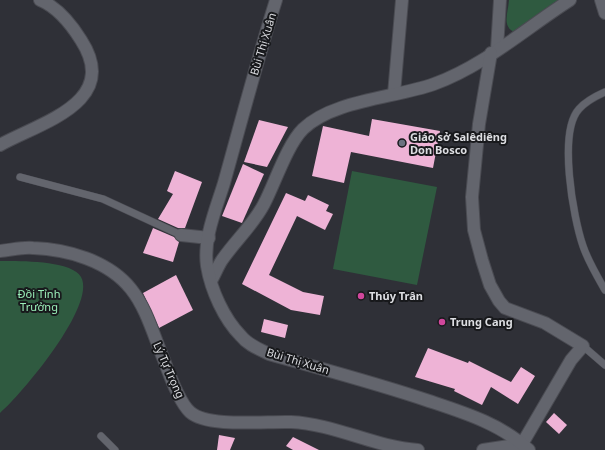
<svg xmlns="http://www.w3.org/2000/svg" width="605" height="450" viewBox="0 0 605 450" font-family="'Noto Sans',sans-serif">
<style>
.green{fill:#2f5a40}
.building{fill:#eeb3d6}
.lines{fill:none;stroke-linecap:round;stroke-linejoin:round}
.lane-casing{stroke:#4a4b52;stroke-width:8}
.street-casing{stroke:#4a4b52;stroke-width:14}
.secondary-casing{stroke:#4a4b52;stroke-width:14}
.lane{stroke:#63656d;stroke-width:7}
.street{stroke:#63656d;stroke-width:12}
.secondary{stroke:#63656d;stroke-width:12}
.worship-dot{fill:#6b7280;stroke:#18191c;stroke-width:1.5}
.hotel-dot{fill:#d1479c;stroke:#18191c;stroke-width:1.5}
.labels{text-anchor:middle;stroke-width:4;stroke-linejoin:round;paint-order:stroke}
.street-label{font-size:11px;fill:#dddee2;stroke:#18191c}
.poi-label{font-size:11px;font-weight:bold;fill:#dddee2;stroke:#18191c;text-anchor:start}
.park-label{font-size:11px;fill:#9bf0ba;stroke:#18191c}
</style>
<rect width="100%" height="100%" fill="#2f3037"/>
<g class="green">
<path d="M 509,0 L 567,0 L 516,33 C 501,27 508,14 509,0 Z"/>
<path d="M 352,171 L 437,187 L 417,285 L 333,269 Z"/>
<path d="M 0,261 C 17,261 72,260 81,277 C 97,305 21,395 0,413 Z"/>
</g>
<g class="building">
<path d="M 372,119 L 440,131 L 433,168 L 351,152 L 344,183 L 312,176 L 323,126 L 369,136 Z"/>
<path d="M 259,120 L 288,127 L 267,167 L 244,162 Z"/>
<path d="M 243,164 L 264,174 L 242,223 L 222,216 Z"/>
<path d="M 175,171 L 202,182 L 185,228 L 178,228 L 158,219 L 173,194 L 167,191 Z"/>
<path d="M 286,193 L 305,201 L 308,195 L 329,205 L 326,211 L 333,214 L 325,230 L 297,216 L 269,275 L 303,292 L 324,296 L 320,315 L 291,310 L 242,284 Z"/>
<path d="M 153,228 L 174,237 L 179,242 L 173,262 L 143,253 Z"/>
<path d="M 176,275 L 193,310 L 159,328 L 143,293 Z"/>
<path d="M 264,319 L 288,325 L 285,338 L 261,332 Z"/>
<path d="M 428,348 L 468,363 L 469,361 L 511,382 L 521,367 L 535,376 L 518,404 L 491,387 L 482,405 L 454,391 L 455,389 L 415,377 Z"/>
<path d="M 554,413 L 567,425 L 559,434 L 546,422 Z"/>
<path d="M 219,435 L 235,438 L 230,450 L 217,450 Z"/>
<path d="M 293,437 L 319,450 L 293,450 L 286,446 Z"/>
</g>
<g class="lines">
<defs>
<g id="lane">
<path d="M 605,92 C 596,96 586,101 579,109 C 558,132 573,217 583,246 C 588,261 597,276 605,290"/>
<path d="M 20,177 L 103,199 L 181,235"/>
<path d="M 583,346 L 605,365"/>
<path d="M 101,436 L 115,450"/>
</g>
<g id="street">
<path d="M 601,0 L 605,13"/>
<path d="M 497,49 L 500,0"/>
<path d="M 394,94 L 402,0"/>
<path d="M 0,145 C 42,122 121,102 81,40 C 71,24 57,7 40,0"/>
<path d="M 181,235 L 209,238"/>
<path d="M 0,251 C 11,250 22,247 33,248 C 67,249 109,261 131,289 C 147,309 154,337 164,360 C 169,374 179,402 190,412 C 208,428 266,421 291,422 C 335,424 374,447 418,450"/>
<path d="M 211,281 C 215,274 218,266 222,260 C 236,240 253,225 264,204 C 275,183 287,145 303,129 C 333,100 395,98 434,84 C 484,66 526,28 570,0"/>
<path d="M 483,450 L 522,444 L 571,360 L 583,346 L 545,323 L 505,308 L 499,301 L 490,285 L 482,260 L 474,230 L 472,197 L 479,124 L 491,53"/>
</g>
<path id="secondary" d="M 276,0 C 257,61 241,122 224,183 C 216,209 203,239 207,266 C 211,290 224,319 241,336 C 248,345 259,349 269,354 C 322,369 376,383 429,401 C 465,413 501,424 529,450"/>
</defs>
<use href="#lane" class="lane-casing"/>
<use href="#street" class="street-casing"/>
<use href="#secondary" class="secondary-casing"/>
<use href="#lane" class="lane"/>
<use href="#street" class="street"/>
<use href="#secondary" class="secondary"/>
</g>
<circle class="worship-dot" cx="402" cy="143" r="4"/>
<g class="hotel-dot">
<circle cx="361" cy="296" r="4"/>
<circle cx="442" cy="322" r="4"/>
</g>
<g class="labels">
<g class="street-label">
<text transform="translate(263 44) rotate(-73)" y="4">Bùi Thị Xuân</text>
<text transform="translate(298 361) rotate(17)" y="4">Bùi Thị Xuân</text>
<text transform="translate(169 370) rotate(66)" y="4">Lý Tự Trọng</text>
</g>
<g class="poi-label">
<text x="410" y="141">Giáo sở Salêdiêng<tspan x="410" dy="13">Don Bosco</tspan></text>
<text x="369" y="300">Thúy Trân</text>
<text x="450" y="326">Trung Cang</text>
</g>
<g class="park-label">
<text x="39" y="298">Đồi Tỉnh<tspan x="39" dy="13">Trưởng</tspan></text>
</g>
</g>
</svg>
